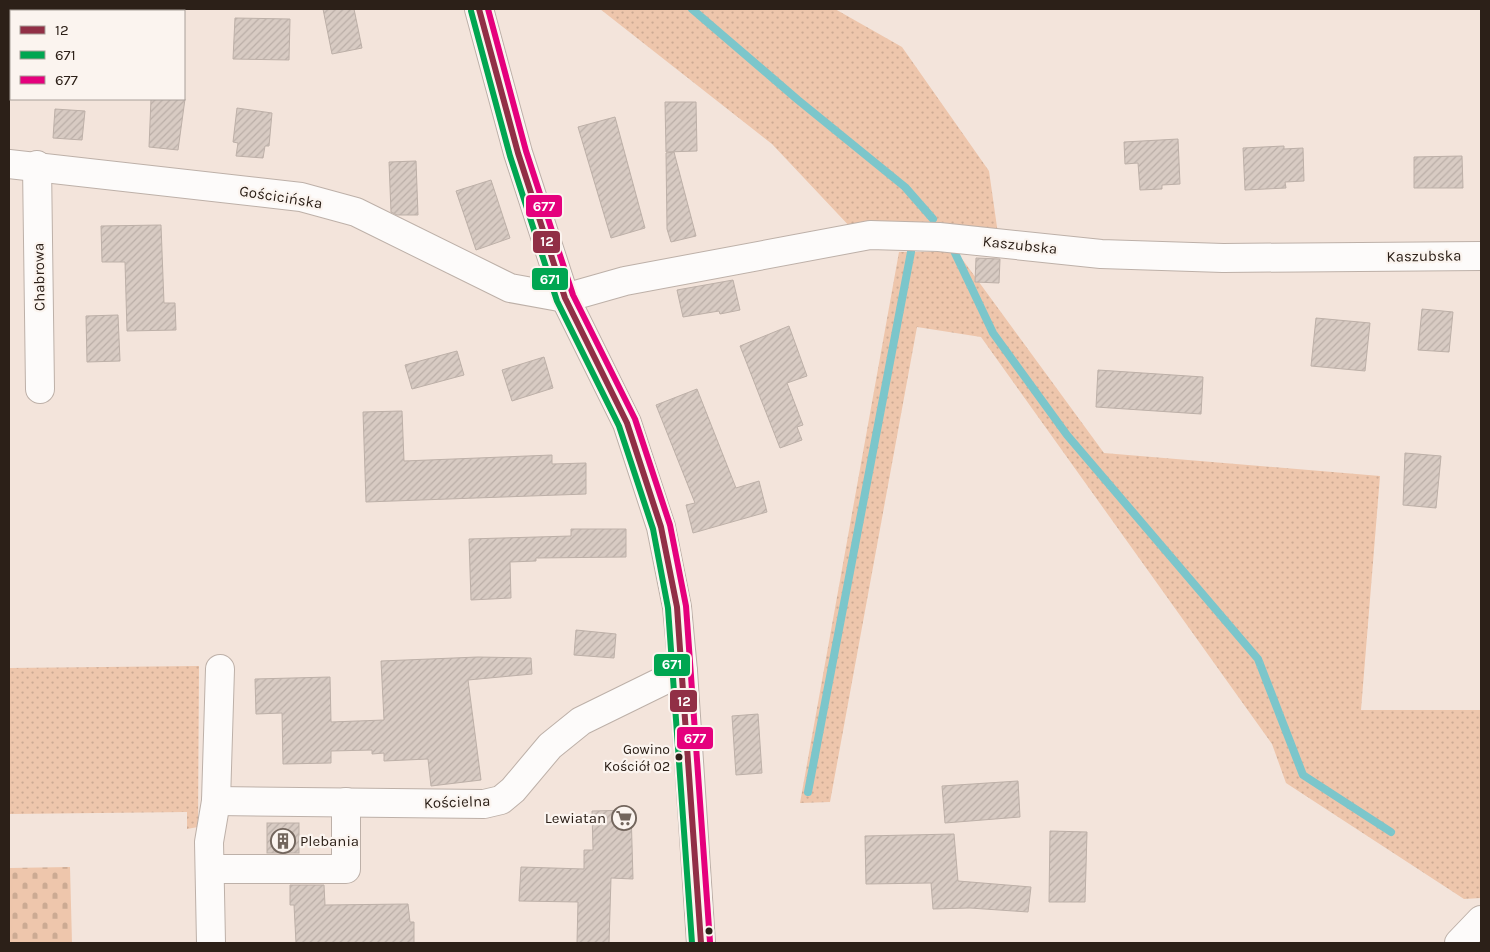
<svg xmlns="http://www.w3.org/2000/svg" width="1490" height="952" viewBox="0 0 1490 952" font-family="Karla,sans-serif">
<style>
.grass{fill:url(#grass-dots)}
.cemetery{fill:url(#cemetery-stones)}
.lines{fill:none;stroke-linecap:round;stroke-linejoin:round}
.stream{stroke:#7cc6cb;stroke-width:8}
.building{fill:url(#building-hatch);stroke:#bdb0a8}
.minor-casing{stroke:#bdb0a8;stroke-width:30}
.tertiary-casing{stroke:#bdb0a8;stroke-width:30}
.minor{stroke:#fdfbfa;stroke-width:28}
.tertiary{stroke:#fdfbfa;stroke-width:28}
.bus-1-casing{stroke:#fbf4ef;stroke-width:10}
.bus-2-casing{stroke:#fbf4ef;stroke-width:10}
.bus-3-casing{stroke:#fbf4ef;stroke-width:10}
.bus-1{stroke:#912f46;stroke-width:6}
.bus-2{stroke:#00a651;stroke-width:6}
.bus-3{stroke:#e5007d;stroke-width:6}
.bus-dot{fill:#2c2018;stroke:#fbf4ef;stroke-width:2}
.labels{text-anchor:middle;stroke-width:4.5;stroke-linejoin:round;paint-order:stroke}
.bus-label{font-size:14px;fill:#2c2018;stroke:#fbf4ef;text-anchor:end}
.street-label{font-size:15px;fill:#2c2018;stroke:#fbf4ef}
.poi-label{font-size:15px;fill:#2c2018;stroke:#fbf4ef;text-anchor:end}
.line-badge{stroke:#fbf4ef;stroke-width:2}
.badge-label{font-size:14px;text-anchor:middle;font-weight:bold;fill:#fff}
</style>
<defs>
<pattern id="grass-dots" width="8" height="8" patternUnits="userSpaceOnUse" patternTransform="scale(1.25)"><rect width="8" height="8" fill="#eec6ac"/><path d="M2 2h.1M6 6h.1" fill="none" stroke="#ccaa93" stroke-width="1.8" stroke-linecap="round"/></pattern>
<pattern id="cemetery-stones" width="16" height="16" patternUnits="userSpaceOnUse" patternTransform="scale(1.25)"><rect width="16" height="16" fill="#eec6ac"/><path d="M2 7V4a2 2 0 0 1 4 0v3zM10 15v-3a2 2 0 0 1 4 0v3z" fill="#ccaa93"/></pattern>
<pattern id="building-hatch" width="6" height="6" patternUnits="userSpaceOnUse" patternTransform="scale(1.25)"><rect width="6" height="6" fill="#d8cbc3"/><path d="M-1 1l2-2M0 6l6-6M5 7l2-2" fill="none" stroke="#baaea7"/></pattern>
</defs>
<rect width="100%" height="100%" fill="#f3e4db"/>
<g class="grass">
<path d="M 600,9 L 835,9 L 902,47 L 989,171 L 998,234 L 853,230 L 772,144 Z"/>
<path d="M 899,252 L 957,252 L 1104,453 L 1380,476 L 1361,710 L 1481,710 L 1481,898 L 1464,899 L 1286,783 L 1272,744 L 981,337 L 917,327 L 830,802 L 800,803 Z"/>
<path d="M 199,666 L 198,827 L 187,829 L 187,812 L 9,814 L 9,668 Z"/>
</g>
<path class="cemetery" d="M 70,867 L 72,943 L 9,943 L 9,868 Z"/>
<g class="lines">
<g class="stream">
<path d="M 692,9 L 798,100 L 905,187 L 933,219"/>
<path d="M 955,253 L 993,333 L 1067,435 L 1258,659 L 1303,775 L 1391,832"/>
<path d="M 808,792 L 911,252"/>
</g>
</g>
<g class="building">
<path d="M 323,9 L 354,9 L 362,48 L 332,54 Z"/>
<path d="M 235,18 L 290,19 L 289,60 L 233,59 Z"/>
<path d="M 151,99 L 185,99 L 178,150 L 149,147 Z"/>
<path d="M 665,102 L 696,102 L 697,151 L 666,152 Z"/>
<path d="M 237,108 L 272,113 L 269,146 L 265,146 L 263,158 L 236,156 L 238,143 L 233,142 Z"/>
<path d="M 55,109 L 85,111 L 82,140 L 53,138 Z"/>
<path d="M 615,117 L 645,228 L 611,238 L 578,127 Z"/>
<path d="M 1178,139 L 1180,184 L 1162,185 L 1162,189 L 1140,190 L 1138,163 L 1125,164 L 1124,142 Z"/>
<path d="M 1284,146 L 1284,149 L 1303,148 L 1304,181 L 1285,182 L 1286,188 L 1245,190 L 1243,148 Z"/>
<path d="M 674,152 L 696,236 L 671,242 L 667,229 L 666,153 Z"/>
<path d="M 1462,156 L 1463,188 L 1414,188 L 1414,157 Z"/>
<path d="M 416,161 L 418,215 L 397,215 L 391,212 L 389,162 Z"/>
<path d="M 491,180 L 510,238 L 476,250 L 456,191 Z"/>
<path d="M 161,225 L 164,303 L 175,303 L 176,330 L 127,331 L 125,262 L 102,262 L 101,226 Z"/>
<path d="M 976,258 L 1000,259 L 999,283 L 975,282 Z"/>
<path d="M 733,280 L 740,310 L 720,314 L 719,311 L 683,317 L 677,290 Z"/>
<path d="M 1422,309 L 1453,312 L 1449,352 L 1418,350 Z"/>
<path d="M 118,315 L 120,361 L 87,362 L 86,316 Z"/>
<path d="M 1316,318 L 1370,323 L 1365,371 L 1311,366 Z"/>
<path d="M 789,326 L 807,376 L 787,383 L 803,425 L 797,427 L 802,440 L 780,448 L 740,346 Z"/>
<path d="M 457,351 L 464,375 L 412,389 L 405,365 Z"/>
<path d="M 544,357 L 553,388 L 512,401 L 502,370 Z"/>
<path d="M 1098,370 L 1203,377 L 1201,414 L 1096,407 Z"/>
<path d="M 697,389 L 736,488 L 759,481 L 767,512 L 693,533 L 686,505 L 695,503 L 656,405 Z"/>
<path d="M 402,411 L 404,461 L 552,455 L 552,464 L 586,463 L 586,494 L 366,502 L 363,412 Z"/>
<path d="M 1405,453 L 1441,456 L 1436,508 L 1403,505 Z"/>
<path d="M 571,529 L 626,529 L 626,557 L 536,558 L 536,561 L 510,562 L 511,598 L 471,600 L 469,539 L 571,536 Z"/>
<path d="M 576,630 L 616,634 L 614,658 L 574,655 Z"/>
<path d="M 478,657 L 531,658 L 532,674 L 468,680 L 481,780 L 431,786 L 428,759 L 384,761 L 384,753 L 372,754 L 372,750 L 331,751 L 331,763 L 283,764 L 282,713 L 256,714 L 255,679 L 330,677 L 331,722 L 384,720 L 381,661 Z"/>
<path d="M 758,714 L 762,773 L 736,775 L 732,716 Z"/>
<path d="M 1018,781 L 1020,817 L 945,823 L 942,786 Z"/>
<path d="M 631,810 L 633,879 L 611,878 L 609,943 L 577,943 L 578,902 L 519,901 L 521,867 L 584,869 L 584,850 L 593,850 L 592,811 Z"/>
<rect x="267" y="823" width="32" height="30"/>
<path d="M 1050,831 L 1087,832 L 1085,902 L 1049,902 Z"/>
<path d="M 954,834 L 958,881 L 1031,887 L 1028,912 L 970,908 L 933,909 L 931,883 L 866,884 L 865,836 Z"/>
<path d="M 290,885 L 324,885 L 325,905 L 408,904 L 410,922 L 414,922 L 414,943 L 296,943 L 294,905 L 290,905 Z"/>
</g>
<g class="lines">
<defs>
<g id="minor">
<path d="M 9,164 L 301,197 L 356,212 L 510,288 L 565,298 L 625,281 L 870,235 L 939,237 L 1101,254 L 1223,258 L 1481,256"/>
<path d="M 37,165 L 40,389"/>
<path d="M 216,801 L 484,804 L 501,800 L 513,790 L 550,746 L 581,721 L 683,671"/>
<path d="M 211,869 L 346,869 L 346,802"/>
<path d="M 211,943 L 209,842 L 216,801 L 220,669"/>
<path d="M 1459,943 L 1481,920"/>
</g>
<path id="tertiary" d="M 479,9 L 518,153 L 565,298 L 627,423 L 661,527 L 677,607 L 683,671 L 701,943"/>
</defs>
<use href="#minor" class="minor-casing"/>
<use href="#tertiary" class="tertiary-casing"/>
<use href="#minor" class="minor"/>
<use href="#tertiary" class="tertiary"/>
<defs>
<path id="bus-1" d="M 479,9 L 518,153 L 565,298 L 627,423 L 661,527 L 677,607 L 701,943"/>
<path id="bus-2" d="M 471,11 L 510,156 L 557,301 L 619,426 L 653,529 L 668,608 L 692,943"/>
<path id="bus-3" d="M 488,9 L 526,151 L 573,295 L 635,419 L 670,525 L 686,606 L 710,942"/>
</defs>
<use href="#bus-1" class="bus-1-casing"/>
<use href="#bus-2" class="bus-2-casing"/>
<use href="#bus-3" class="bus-3-casing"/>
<use href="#bus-1" class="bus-1"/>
<use href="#bus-2" class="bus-2"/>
<use href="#bus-3" class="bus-3"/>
</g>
<defs>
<symbol id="supermarket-ring" viewBox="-11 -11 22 22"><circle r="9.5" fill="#fbf4ef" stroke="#72655c" stroke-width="1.5"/><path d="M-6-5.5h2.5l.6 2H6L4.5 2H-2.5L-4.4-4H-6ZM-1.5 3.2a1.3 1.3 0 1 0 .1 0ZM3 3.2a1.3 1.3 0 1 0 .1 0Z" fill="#72655c"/></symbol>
<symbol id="building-ring" viewBox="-11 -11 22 22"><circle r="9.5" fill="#fbf4ef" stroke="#72655c" stroke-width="1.5"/><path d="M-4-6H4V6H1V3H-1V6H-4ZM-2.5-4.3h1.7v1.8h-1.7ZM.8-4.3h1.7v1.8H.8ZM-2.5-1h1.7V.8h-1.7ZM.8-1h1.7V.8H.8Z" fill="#72655c"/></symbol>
</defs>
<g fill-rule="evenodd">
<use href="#supermarket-ring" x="610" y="804" width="28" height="28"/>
<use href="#building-ring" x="269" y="827" width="28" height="28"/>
</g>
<g class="bus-dot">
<circle cx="679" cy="757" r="4.5"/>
<circle cx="709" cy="931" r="4.5"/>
</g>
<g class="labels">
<g class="bus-label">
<text x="670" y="754">Gowino<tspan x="670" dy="17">Kościół 02</tspan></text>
</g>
<g class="street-label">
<text transform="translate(281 197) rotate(9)" y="5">Gościcińska</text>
<text transform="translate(1020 245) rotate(6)" y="5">Kaszubska</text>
<text transform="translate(1424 256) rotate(-1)" y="5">Kaszubska</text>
<text transform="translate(39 277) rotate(-91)" y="5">Chabrowa</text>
<text transform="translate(457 802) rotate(-2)" y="5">Kościelna</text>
</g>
<g class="poi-label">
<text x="606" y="823">Lewiatan</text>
<text x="300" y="846" text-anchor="start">Plebania</text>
</g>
</g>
<g class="line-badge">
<rect x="525" y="194" width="38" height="24" rx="5" fill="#e5007d"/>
<rect x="532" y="230" width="29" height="24" rx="5" fill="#912f46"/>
<rect x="531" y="267" width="38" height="24" rx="5" fill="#00a651"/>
<rect x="653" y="653" width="38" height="24" rx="5" fill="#00a651"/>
<rect x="669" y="689" width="29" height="24" rx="5" fill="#912f46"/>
<rect x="676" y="726" width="38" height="24" rx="5" fill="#e5007d"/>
</g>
<g class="badge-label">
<text x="544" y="211">677</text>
<text x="547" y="246">12</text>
<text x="550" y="284">671</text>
<text x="672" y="669">671</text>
<text x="684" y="706">12</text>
<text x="695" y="743">677</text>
</g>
<rect width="1490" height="952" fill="none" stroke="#2c2018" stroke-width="20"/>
<rect x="10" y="10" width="175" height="90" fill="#fbf4ef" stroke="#a89f99"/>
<rect x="20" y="26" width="25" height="8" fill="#912f46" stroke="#a89f99"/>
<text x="55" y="35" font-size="15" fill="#2c2018">12</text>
<rect x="20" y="51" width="25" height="8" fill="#00a651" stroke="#a89f99"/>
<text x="55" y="60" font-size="15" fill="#2c2018">671</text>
<rect x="20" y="76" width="25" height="8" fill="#e5007d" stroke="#a89f99"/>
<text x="55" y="85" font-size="15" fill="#2c2018">677</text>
</svg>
